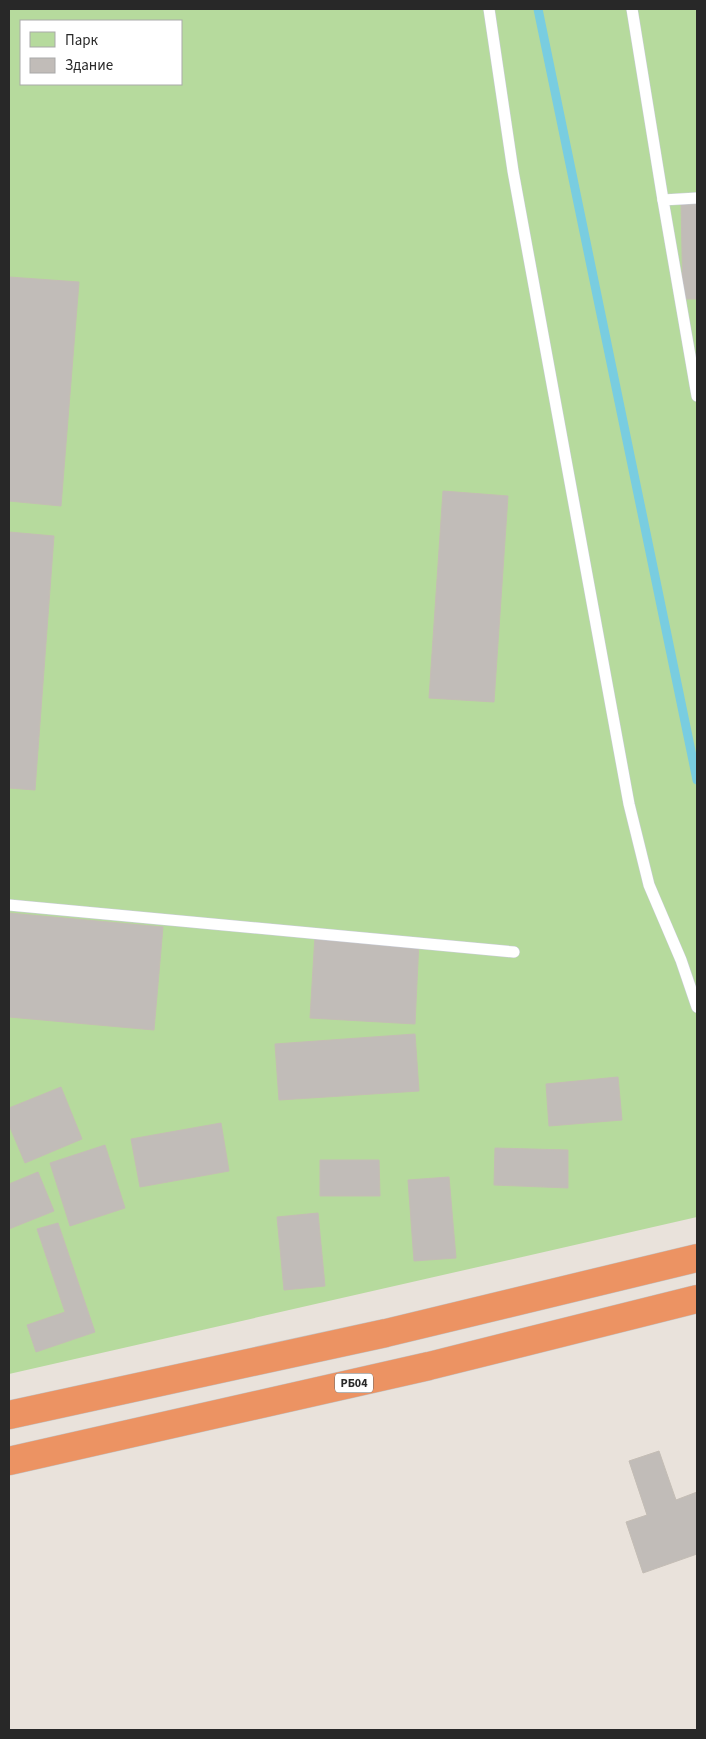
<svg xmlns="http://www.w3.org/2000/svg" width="706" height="1739" viewBox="0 0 706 1739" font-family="'Source Sans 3',sans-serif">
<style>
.green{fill:#b6da9d;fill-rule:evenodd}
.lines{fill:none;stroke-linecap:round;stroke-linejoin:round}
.stream{stroke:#79cde0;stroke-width:9}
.building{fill:#c1bcb8;stroke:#c4bdb5}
.lane-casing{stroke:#c9cdd8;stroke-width:12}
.highway-casing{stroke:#c3c3c3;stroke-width:29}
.lane{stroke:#fff;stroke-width:11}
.highway{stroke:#ec9363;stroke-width:28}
.labels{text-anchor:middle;stroke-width:5;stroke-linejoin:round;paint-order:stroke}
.shield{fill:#fff;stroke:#686868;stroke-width:1}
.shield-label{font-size:12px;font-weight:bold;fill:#282828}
</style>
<rect width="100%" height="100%" fill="#e9e2db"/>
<path class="green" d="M 9,9 L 697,9 L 697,1217 L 9,1374 ZM 21,21 L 181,21 L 181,84 L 21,84 Z"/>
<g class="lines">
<path class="stream" d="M 538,9 L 697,780"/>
</g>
<g class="building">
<path d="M 681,203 L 697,203 L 697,299 L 683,299 Z"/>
<path d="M 9,277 L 79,282 L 61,506 L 9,501 Z"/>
<path d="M 443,491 L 508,496 L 494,702 L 429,698 Z"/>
<path d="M 9,532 L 54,536 L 35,790 L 9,788 Z"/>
<path d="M 9,913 L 163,927 L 154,1030 L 9,1017 Z"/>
<path d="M 315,935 L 419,941 L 415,1024 L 310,1018 Z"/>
<path d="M 415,1034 L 419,1091 L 279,1100 L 275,1044 Z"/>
<path d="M 618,1077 L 622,1120 L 549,1126 L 546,1084 Z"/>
<path d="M 61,1087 L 82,1139 L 25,1163 L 9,1125 L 9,1108 Z"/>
<path d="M 221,1123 L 229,1171 L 140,1187 L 131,1139 Z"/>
<path d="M 105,1145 L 125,1208 L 70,1226 L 50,1163 Z"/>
<path d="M 495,1148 L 568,1150 L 568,1188 L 494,1185 Z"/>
<path d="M 320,1160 L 379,1160 L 380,1196 L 320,1196 Z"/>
<path d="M 38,1172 L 54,1211 L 9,1229 L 9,1184 Z"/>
<path d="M 449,1177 L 456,1258 L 414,1261 L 408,1180 Z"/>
<path d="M 318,1213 L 325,1286 L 284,1290 L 277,1217 Z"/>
<path d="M 58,1223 L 95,1332 L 36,1352 L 27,1325 L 65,1312 L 37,1229 Z"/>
<path d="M 659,1451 L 676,1500 L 697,1492 L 697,1554 L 643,1573 L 626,1522 L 647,1515 L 629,1461 Z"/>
</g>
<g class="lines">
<defs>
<g id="lane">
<path d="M 489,9 L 513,171 L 629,804 L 649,885 L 681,960 L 697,1007"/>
<path d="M 632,9 L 663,200"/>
<path d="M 697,198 L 663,200 L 697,396"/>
<path d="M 9,905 L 514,952"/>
</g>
<g id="highway">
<path d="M 9,1415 L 386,1333 L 697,1258"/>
<path d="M 9,1461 L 429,1366 L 697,1299"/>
</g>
</defs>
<use href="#lane" class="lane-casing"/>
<use href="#highway" class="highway-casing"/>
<use href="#lane" class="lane"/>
<use href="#highway" class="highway"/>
</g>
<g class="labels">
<rect class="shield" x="335" y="1373.5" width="38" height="19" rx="4"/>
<g class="shield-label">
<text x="354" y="1387">РБ04</text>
</g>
</g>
<rect width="706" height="1739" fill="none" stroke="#282828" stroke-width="20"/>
<rect x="20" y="20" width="162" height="65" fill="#ffffff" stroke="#a9a9a9"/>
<rect x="30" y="32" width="25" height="15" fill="#b6da9d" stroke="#a9a9a9"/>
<text x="65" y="45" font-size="15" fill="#282828">Парк</text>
<rect x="30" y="58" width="25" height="15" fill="#c1bcb8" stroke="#a9a9a9"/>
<text x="65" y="70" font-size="15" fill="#282828">Здание</text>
</svg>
